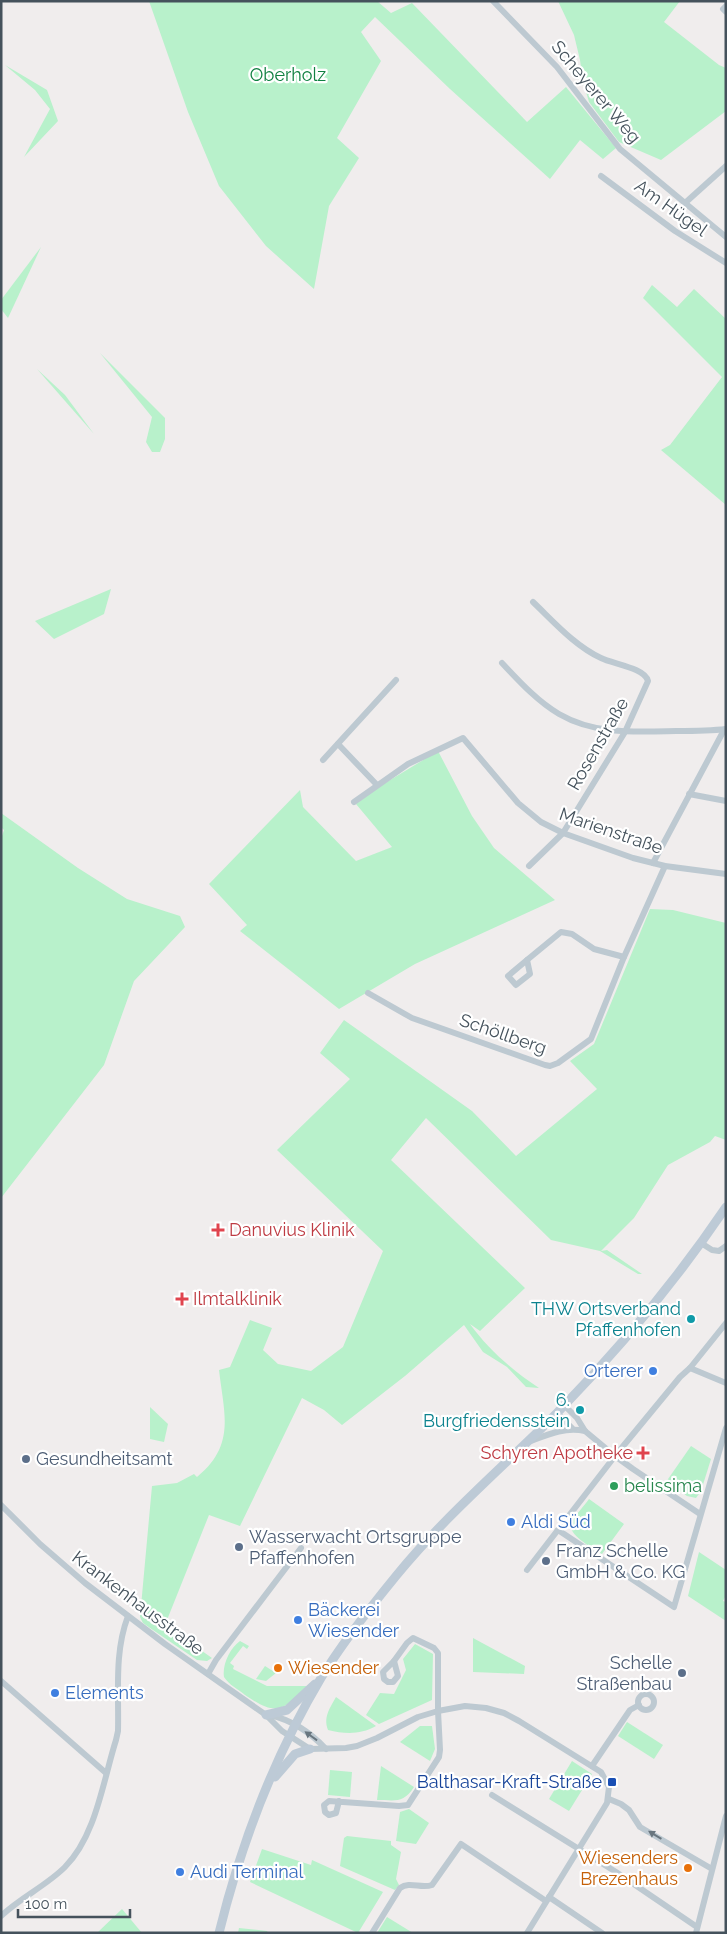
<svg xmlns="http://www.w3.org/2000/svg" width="727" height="1934" viewBox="0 0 727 1934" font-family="Raleway,sans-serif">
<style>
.green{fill:#b8f1cb}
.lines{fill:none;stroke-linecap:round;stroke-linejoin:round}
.minor{stroke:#bdc9d1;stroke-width:6}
.secondary{stroke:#bdcad6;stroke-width:9}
.oneway{fill:#69767f}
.health-dot{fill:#e0444e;stroke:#fff;stroke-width:2}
.culture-dot{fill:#0f9aa8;stroke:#fff;stroke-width:2}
.shop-dot{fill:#3f7fe0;stroke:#fff;stroke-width:2}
.service-dot{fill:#5c6f8a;stroke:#fff;stroke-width:2}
.leisure-dot{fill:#2e9e5b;stroke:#fff;stroke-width:2}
.food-dot{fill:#e8710a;stroke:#fff;stroke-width:2}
.transit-dot{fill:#1a4fb4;stroke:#fff;stroke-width:2}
.labels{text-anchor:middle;stroke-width:4.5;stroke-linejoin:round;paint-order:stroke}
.park-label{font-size:18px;fill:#118142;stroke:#fff}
.street-label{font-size:18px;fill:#45525c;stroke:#fff}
.health-label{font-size:18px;fill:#be3a42;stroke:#fff;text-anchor:start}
.culture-label{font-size:18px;fill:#0d838f;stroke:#fff;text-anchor:end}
.shop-label{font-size:18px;fill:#366cbe;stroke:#fff;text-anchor:start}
.service-label{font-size:18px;fill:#4e5e75;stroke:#fff;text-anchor:start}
.leisure-label{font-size:18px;fill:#27864d;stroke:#fff;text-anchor:start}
.food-label{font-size:18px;fill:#c56008;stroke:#fff;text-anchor:start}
.transit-label{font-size:18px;fill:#164399;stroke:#fff;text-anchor:end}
</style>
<rect width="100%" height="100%" fill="#f0eded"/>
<g class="green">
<path d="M 149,1 L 377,1 L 391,13 L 412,3 L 527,122 L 566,87 L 616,148 L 603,159 L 580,140 L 550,179 L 450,89 L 375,17 L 361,32 L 381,61 L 337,138 L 359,158 L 329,206 L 314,289 L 266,246 L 219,186 L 188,112 Z"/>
<path d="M 558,1 L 680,1 L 664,22 L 719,65 L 726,68 L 726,111 L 661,160 L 619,142 L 589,102 L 583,82 L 580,60 L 574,35 Z"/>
<path d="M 5,65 L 47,90 L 58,121 L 24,157 L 50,109 L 35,90 Z"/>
<path d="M 41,247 L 8,318 L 1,309 L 1,300 Z"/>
<path d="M 652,285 L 677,307 L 694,289 L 726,319 L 726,505 L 661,450 L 670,445 L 722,377 L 643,298 Z"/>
<path d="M 100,353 L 165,418 L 165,439 L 160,452 L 152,452 L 146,442 L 152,417 Z"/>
<path d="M 37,369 L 65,395 L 94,434 Z"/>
<path d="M 111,589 L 104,614 L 54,639 L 35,621 Z"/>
<path d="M 438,751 L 472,816 L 494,848 L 555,900 L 415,964 L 339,1009 L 240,931 L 247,925 L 209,884 L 300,790 L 303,807 L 356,861 L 392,847 L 356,804 L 377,788 Z"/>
<path d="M 1,813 L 78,868 L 127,899 L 180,916 L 185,927 L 134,981 L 104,1065 L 1,1198 L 1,839 L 4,830 L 1,827 Z"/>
<path d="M 650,909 L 673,910 L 726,923 L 726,1140 L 715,1136 L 710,1142 L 668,1165 L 634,1218 L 601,1251 L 607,1250 L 642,1274 L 638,1274 L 600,1251 L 551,1240 L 426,1118 L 391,1160 L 525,1288 L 480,1331 L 470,1324 C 488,1349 513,1371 539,1388 L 526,1387 L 507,1367 L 483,1352 L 464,1325 L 405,1376 L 342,1425 L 324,1410 L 302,1398 L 240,1526 L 209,1515 L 165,1625 L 212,1658 L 207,1661 L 197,1660 L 150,1628 L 143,1623 L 140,1617 L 152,1486 L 177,1483 L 194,1474 L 197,1477 C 236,1445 224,1414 219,1370 L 230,1367 L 250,1320 L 272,1328 L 263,1350 L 278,1364 L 311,1371 L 343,1347 L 383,1251 L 277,1150 L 350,1079 L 320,1053 L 344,1020 L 472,1111 L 516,1156 L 597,1089 L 570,1061 L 594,1044 Z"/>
<path d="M 150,1407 L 168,1424 L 164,1442 L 150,1439 Z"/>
<path d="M 691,1446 L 711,1459 L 701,1491 L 696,1498 L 687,1496 L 666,1482 Z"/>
<path d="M 589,1499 L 624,1524 L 602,1554 C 593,1548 565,1534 572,1522 C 576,1514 584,1506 589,1499 Z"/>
<path d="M 699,1552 L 726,1570 L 726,1595 L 723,1601 L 726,1602 L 726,1621 L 688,1596 Z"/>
<path d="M 473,1638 L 525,1666 L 524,1674 L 473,1672 Z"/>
<path d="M 240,1641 L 249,1646 L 247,1649 L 243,1646 L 230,1663 L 234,1666 L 233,1669 L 267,1686 L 308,1686 C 282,1711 277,1717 245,1695 C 238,1689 229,1685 224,1677 C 222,1665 230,1648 240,1641 Z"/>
<path d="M 415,1644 L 433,1654 L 432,1700 L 379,1724 L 366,1715 L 380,1693 L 394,1694 L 406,1670 L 403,1659 Z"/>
<path d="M 265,1666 L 276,1673 L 266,1681 L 256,1679 Z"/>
<path d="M 336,1697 L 376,1726 C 360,1735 345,1734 328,1730 C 323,1717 330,1708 336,1697 Z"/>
<path d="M 627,1722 L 663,1745 L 654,1759 L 618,1736 Z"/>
<path d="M 420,1726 L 432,1726 L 435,1749 L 430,1761 L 400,1742 Z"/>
<path d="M 572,1761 L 592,1774 L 569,1811 L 549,1799 Z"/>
<path d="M 381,1766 L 414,1787 C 403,1804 395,1800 377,1800 Z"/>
<path d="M 330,1770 L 352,1772 L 350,1797 L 328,1795 Z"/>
<path d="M 409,1809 L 429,1823 L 416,1844 L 396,1841 L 400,1812 Z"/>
<path d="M 347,1836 L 391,1841 L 391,1845 L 401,1852 L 396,1879 L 399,1885 L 395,1890 L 340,1866 L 344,1838 Z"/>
<path d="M 262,1849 L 311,1865 L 312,1860 L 383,1892 L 358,1933 L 250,1882 Z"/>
<path d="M 122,1909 L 142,1933 L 97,1933 Z"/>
<path d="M 387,1917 L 413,1933 L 377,1933 Z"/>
<path d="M 239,1928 L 267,1931 L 268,1933 L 238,1933 Z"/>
</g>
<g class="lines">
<g class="minor">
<path d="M 493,1 L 557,67 L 620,149 L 726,237"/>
<path d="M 726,6 L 723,9 L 726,12"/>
<path d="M 601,176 L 675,231 L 726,263"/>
<path d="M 685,203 L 726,166"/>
<path d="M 502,663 C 519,681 537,701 559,714 C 595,735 636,732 676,731 C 692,731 709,731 726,729"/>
<path d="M 338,744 L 377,785"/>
<path d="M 323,760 L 396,680"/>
<path d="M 689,794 L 726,801"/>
<path d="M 354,802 L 408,764 L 463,738 L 518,803 L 541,822 L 563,833 L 633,858 L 665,866 L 726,874"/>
<path d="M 653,863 L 724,730"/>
<path d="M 529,866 L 563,833 L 625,732 L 648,681 C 645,668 613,664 601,658 C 575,646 554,622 533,602"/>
<path d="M 527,960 L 561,932 L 572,934 L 594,949 L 624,957"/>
<path d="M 527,960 L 530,974 L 516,985 L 508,976 Z"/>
<path d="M 368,993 L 412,1018 L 545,1065 L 550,1066 L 558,1063 L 591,1039 L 624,957 L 665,866"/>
<path d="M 701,1243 L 712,1250 L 719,1251 L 726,1246"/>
<path d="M 690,1368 L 726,1383"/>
<path d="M 564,1405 L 577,1418 L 585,1431 L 615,1456 L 633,1469 L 700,1514"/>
<path d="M 557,1413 L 572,1428"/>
<path d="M 531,1441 C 549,1434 565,1427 585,1431"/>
<path d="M 1,1505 L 40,1544 L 85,1583 L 165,1644 L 266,1715 L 282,1731 L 310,1749 L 346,1748 L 357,1746 L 377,1738 L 418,1717 L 438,1711 L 465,1706 L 486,1708 L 504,1713 L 519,1721 L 601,1772 L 609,1787 L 607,1803 L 527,1933"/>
<path d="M 558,1530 L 674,1607 L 726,1428"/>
<path d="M 527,1570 L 615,1456 L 680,1377 L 690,1368 L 726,1323"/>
<path d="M 394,1661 L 398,1676 L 393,1682 L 388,1682 L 384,1679 L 383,1672 Z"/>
<path d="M 208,1674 L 216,1660 L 301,1548"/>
<path d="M 1,1681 L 106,1773"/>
<circle cx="646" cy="1702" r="8"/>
<path d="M 270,1715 C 291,1720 311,1733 326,1749"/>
<path d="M 592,1766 L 630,1710 L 639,1705"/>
<path d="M 492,1795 L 616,1872 L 697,1927"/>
<path d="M 609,1799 L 621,1804 L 629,1810 L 640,1827 L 712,1869"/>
<path d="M 339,1801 L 336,1813 L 329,1815 L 325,1812 L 324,1805 L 329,1801 L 399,1806 L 408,1805 L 439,1757 L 440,1750 L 438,1711 L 438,1653 L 434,1648 L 413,1638 L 407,1643 L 394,1661"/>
<path d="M 549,1897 L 602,1933"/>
<path d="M 1,1916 C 21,1897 46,1886 65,1867 C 96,1836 103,1781 116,1740 L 118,1731 C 119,1692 114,1653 128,1616"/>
<path d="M 372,1933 L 400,1888 C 410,1881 421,1889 432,1885 L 461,1844 L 546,1901"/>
<path d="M 696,1933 L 726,1816"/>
</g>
<g class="secondary">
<path d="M 266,1715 L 287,1710 L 315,1684"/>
<path d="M 275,1777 L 295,1754 L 310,1749"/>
<path d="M 219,1933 C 241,1844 274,1757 321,1678 C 342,1643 369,1609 396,1576 C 444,1517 503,1467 557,1413 C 619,1349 676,1281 726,1207"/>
</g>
</g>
<defs><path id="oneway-solid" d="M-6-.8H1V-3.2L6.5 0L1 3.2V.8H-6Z" transform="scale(1.25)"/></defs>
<g class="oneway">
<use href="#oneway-solid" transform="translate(311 1736) rotate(-144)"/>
<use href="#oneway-solid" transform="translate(655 1835) rotate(-149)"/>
</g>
<g class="health-dot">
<path d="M215.5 1222.5h5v5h5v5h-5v5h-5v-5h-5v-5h5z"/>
<path d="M179.5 1291.5h5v5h5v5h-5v5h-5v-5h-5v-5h5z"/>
<path d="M640.5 1445.5h5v5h5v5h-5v5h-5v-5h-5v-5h5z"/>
</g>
<g class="culture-dot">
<circle cx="691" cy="1319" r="5"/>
<circle cx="580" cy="1410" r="5"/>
</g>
<g class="shop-dot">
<circle cx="653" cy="1371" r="5"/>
<circle cx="511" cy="1522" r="5"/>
<circle cx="298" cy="1620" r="5"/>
<circle cx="55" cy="1693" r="5"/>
<circle cx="180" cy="1872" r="5"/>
</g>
<g class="service-dot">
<circle cx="26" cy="1459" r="5"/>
<circle cx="239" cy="1547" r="5"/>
<circle cx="546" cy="1561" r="5"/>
<circle cx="682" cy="1673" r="5"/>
</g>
<circle class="leisure-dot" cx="614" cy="1486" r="5"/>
<g class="food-dot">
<circle cx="278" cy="1668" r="5"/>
<circle cx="688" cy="1868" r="5"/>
</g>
<rect class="transit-dot" x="607" y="1777" width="10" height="10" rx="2.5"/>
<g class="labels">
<g class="park-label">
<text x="288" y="81">Oberholz</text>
</g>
<g class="street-label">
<text transform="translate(596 92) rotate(50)" y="6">Scheyerer Weg</text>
<text transform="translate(671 208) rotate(35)" y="6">Am Hügel</text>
<text transform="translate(598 744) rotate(-60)" y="6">Rosenstraße</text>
<text transform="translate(611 831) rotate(19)" y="6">Marienstraße</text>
<text transform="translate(503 1034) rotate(19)" y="6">Schöllberg</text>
<text transform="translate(138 1603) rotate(37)" y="6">Krankenhausstraße</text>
</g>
<g class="health-label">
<text x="229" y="1236">Danuvius Klinik</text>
<text x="193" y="1305">Ilmtalklinik</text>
<text x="633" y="1459" text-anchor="end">Schyren Apotheke</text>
</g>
<g class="culture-label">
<text x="681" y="1315">THW Ortsverband<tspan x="681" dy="21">Pfaffenhofen</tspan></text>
<text x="570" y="1406">6.<tspan x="570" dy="21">Burgfriedensstein</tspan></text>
</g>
<g class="shop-label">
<text x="643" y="1377" text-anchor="end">Orterer</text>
<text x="521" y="1528">Aldi Süd</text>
<text x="308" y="1616">Bäckerei<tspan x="308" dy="21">Wiesender</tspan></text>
<text x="65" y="1699">Elements</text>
<text x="190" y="1878">Audi Terminal</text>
</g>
<g class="service-label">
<text x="36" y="1465">Gesundheitsamt</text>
<text x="249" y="1543">Wasserwacht Ortsgruppe<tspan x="249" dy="21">Pfaffenhofen</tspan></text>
<text x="556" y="1557">Franz Schelle<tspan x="556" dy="21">GmbH &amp; Co. KG</tspan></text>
<text x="672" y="1669" text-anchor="end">Schelle<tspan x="672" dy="21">Straßenbau</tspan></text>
</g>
<g class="leisure-label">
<text x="624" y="1492">belissima</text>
</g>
<g class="food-label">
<text x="288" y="1674">Wiesender</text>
<text x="678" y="1864" text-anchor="end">Wiesenders<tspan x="678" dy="21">Brezenhaus</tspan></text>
</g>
<g class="transit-label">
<text x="602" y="1788">Balthasar-Kraft-Straße</text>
</g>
</g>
<rect width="727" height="1934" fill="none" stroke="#45525c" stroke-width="5"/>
<path d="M18 1909v8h112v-8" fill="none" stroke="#45525c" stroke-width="2.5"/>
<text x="25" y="1909" font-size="15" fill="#45525c" stroke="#ffffff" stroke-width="4" paint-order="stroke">100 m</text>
</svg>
